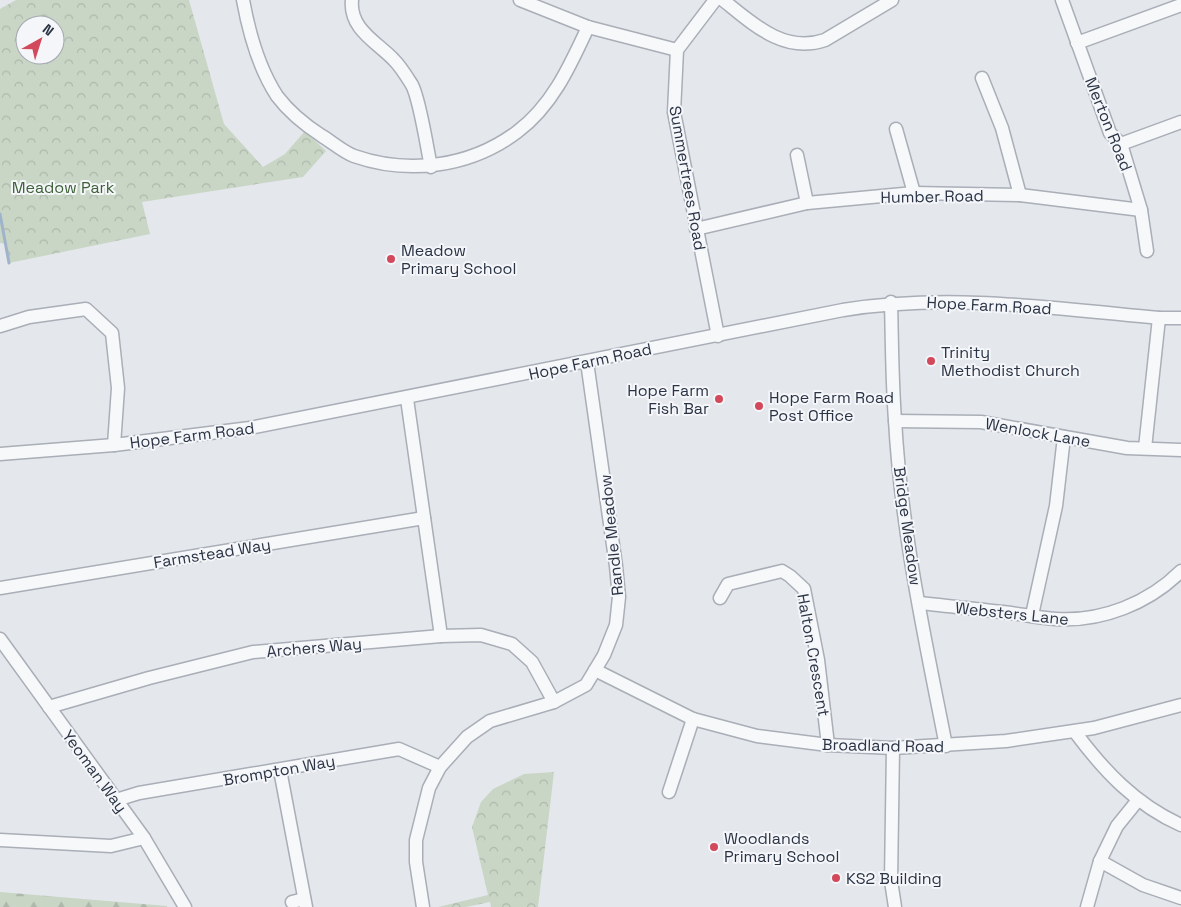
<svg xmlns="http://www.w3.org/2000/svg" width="1181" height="907" viewBox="0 0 1181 907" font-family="'Space Grotesk',sans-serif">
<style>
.forest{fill:url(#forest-firs)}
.park{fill:url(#park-crowns);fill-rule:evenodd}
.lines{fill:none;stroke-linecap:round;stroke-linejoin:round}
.stream{stroke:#9fb4cc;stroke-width:3}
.minor-casing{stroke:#a9aeb7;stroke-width:15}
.minor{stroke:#f7f8fa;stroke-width:12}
.poi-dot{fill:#d1495b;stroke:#f4f6f9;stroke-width:2}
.labels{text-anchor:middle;stroke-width:4;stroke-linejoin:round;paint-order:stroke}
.street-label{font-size:16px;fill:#2b3445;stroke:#f4f6f9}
.park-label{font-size:16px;fill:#3f6138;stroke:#f4f6f9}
.poi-label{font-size:16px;fill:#2b3445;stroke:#f4f6f9;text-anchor:start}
</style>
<defs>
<pattern id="forest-firs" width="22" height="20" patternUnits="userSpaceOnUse" patternTransform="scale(1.25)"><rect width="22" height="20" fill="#c9d6c5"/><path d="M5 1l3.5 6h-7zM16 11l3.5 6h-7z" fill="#adb8ab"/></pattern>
<pattern id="park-crowns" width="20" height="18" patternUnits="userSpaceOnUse" patternTransform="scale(1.25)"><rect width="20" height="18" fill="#c9d6c5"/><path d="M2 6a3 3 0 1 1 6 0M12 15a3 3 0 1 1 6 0" fill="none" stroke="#adb8ab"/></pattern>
</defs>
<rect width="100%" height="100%" fill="#e4e7ec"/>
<path class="forest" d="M 0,892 L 167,906 L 167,907 L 0,907 Z"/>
<g class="park">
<path d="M 16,0 L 189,0 L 224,124 L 263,167 L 285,154 L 305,131 L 326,151 L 303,177 L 142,202 L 150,234 L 9,263 L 6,244 L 0,243 L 0,9 ZM 25,25 L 55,25 L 55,55 L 25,55 Z"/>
<path d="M 554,772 L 538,907 L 491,907 L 490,902 L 466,907 L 438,907 L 488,895 L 472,827 L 481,802 L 493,789 L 524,774 Z"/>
</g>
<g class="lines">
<path class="stream" d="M 0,214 L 9,263"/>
<defs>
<g id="minor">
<path d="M 243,0 C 249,33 258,67 277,96 C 289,112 305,125 322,136 C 332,142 343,152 354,156 C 409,175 470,167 517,132 C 552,106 570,66 588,27"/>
<path d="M 352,0 C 349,29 377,42 394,60 C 401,67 407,77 412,85 C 420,100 427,148 431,167"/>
<path d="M 520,0 L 588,27 L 677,50"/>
<path d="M 715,0 L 677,50 L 674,112 L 718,336"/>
<path d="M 723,0 C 753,24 784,54 825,40 L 892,0"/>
<path d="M 1062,0 L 1110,133 L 1121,144 L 1141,210 L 1147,251"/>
<path d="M 1077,43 L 1181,5"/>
<path d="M 982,78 L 1002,128 L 1020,195"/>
<path d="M 896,129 L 914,193"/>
<path d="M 1121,144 L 1181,122"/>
<path d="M 797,155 L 807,203"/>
<path d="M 696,229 L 807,203 L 914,193 L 1020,195 L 1141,210"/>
<path d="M 891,302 C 892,342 892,381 895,420 C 901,530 925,639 946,746"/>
<path d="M 0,326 L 29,317 L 86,309 L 112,333 L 118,388 L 114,445"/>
<path d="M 407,399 L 441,636"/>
<path d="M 895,421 L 981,422 L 1127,448 L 1181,450"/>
<path d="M 1145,448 L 1159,318"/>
<path d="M 0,454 L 114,445 L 250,428 L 843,310 C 949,293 1053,308 1159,318 L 1181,318"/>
<path d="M 0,588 L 424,518"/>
<path d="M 720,598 L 728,584 L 782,571 L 790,576 L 804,589 L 818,660 L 828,745"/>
<path d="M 920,603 C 950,606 981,610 1011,613 C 1026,615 1041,618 1056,619 C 1102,622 1149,603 1181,571"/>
<path d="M 1032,615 L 1056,506 L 1064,437"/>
<path d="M 0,639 L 144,838 L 185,907"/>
<path d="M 595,670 L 693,719 L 757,736 L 828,745 L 893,748 L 1006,741 L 1094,728 L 1181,705"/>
<path d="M 49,707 L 149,678 L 253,652 L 441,636 L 481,635 L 512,644 L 532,662 L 554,702"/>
<path d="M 1075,732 C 1104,771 1136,805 1181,825"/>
<path d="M 893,748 L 891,881 L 895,907"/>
<path d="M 280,770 L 306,907"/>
<path d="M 669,792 L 693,719"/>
<path d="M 116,800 L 139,793 L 399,749 L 440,767"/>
<path d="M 1138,800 L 1117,826 L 1100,861 L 1143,885 L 1181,898"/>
<path d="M 0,840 L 111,846 L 144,838"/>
<path d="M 292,902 L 304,899"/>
<path d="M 423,907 L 416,862 L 416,840 L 429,788 L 440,767 L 467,737 L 490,721 L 554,702 L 586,685 L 604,655 L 616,625 L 619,597 L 616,566 L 587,362"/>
<path d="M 1087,907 L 1100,861"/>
</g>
</defs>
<use href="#minor" class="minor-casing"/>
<use href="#minor" class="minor"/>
</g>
<g class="poi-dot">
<circle cx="391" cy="259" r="5"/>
<circle cx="931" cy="361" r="5"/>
<circle cx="719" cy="399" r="5"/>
<circle cx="759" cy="406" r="5"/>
<circle cx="714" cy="847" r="5"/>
<circle cx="836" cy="878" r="5"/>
</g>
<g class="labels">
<g class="street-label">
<text transform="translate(1109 124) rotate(68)" y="6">Merton Road</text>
<text transform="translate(688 178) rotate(80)" y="6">Summertrees Road</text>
<text transform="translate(932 196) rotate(-1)" y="6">Humber Road</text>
<text transform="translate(989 305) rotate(3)" y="6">Hope Farm Road</text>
<text transform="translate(590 361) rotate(-12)" y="6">Hope Farm Road</text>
<text transform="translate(1038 432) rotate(10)" y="6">Wenlock Lane</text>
<text transform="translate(192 435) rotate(-7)" y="6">Hope Farm Road</text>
<text transform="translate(908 526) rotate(82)" y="6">Bridge Meadow</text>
<text transform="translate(611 535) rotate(-96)" y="6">Randle Meadow</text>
<text transform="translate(212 553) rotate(-9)" y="6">Farmstead Way</text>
<text transform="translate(1012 613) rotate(6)" y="6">Websters Lane</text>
<text transform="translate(314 647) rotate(-5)" y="6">Archers Way</text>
<text transform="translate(814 655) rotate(80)" y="6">Halton Crescent</text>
<text transform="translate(883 745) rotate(1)" y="6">Broadland Road</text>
<text transform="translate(279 770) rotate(-10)" y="6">Brompton Way</text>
<text transform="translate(95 771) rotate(54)" y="6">Yeoman Way</text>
</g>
<g class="park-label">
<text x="63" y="193">Meadow Park</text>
</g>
<g class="poi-label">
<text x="401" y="256">Meadow<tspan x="401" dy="18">Primary School</tspan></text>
<text x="941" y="358">Trinity<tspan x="941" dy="18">Methodist Church</tspan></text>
<text x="709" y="396" text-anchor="end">Hope Farm<tspan x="709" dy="18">Fish Bar</tspan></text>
<text x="769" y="403">Hope Farm Road<tspan x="769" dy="18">Post Office</tspan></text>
<text x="724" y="844">Woodlands<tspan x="724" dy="18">Primary School</tspan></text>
<text x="846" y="884">KS2 Building</text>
</g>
</g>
<g transform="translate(40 40) rotate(39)"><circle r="24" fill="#f4f6f9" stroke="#a4a8b1"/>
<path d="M0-4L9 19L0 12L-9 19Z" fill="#d1495b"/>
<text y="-8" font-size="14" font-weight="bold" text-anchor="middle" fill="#2b3445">N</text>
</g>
</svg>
